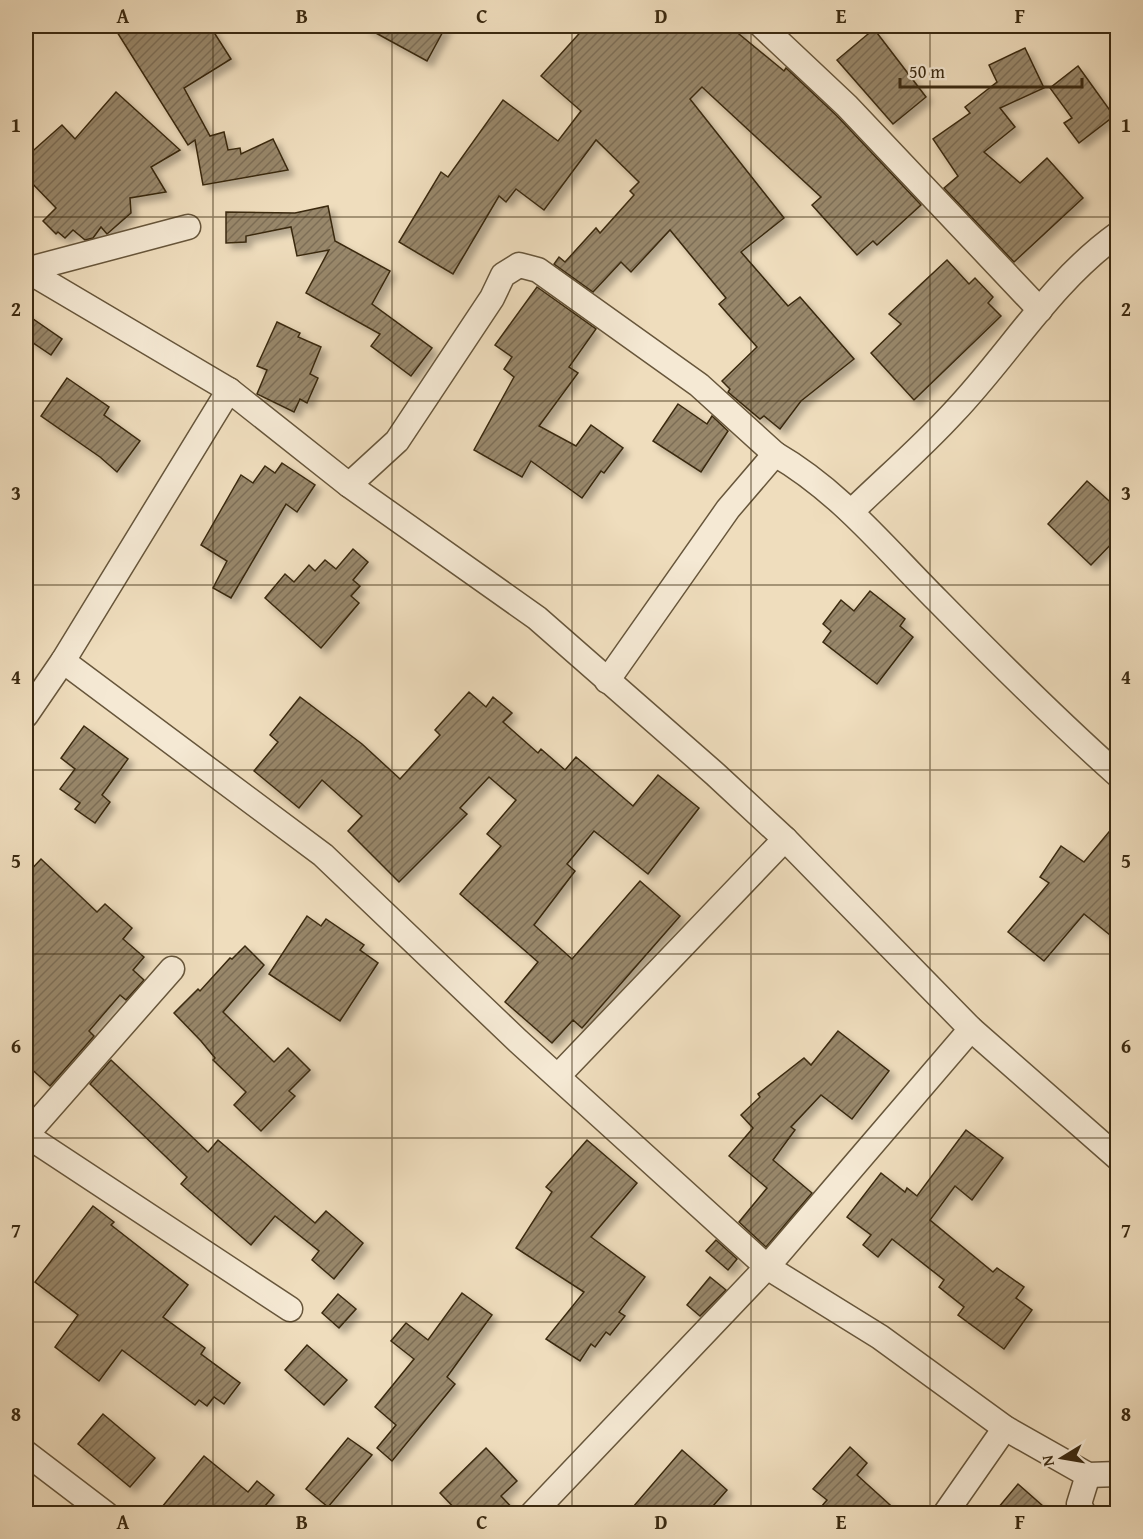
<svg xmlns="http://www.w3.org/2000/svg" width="1143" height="1539" viewBox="0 0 1143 1539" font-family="'Gentium Book Plus',serif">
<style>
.building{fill:url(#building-hatch);stroke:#3a2910;stroke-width:1.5;filter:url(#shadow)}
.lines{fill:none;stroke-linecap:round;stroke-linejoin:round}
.minor-casing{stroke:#67563b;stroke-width:27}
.minor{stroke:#f5e9d4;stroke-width:24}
.grid{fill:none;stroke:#3a2910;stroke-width:1.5;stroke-opacity:0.55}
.neatline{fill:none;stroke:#3a2910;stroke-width:2}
.grid-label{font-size:20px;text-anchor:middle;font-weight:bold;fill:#3a2910}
</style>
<defs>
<pattern id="building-hatch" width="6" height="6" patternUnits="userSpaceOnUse" patternTransform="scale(1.5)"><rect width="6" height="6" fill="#98876a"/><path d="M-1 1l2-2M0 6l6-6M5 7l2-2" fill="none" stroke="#7d6e56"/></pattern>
<filter id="shadow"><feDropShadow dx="5.5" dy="5.5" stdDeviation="3" flood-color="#0004"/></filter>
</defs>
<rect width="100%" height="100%" fill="#efddbd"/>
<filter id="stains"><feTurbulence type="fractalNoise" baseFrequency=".00333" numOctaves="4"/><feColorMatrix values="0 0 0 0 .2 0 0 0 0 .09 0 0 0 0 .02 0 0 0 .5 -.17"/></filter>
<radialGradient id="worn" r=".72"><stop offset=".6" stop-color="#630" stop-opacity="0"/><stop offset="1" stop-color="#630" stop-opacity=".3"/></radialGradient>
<g class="building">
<path d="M 127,26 L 210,26 L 231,59 L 184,88 L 210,136 L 224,132 L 228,150 L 240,148 L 241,154 L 273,139 L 288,170 L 203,185 L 195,140 L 188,145 L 117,32 Z"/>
<path d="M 363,26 L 446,26 L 427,61 Z"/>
<path d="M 586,26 L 747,26 L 739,34 L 784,71 L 786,68 L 837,116 L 921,205 L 877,245 L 873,241 L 857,255 L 812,205 L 821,197 L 702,87 L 690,99 L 784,218 L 741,252 L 788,306 L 800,297 L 854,359 L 801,401 L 780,429 L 764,416 L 760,419 L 728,392 L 730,389 L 722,381 L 757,347 L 719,304 L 726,298 L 670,230 L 631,272 L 621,262 L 593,292 L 554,264 L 559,257 L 565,262 L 596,228 L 600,233 L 634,195 L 630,191 L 639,182 L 596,140 L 544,210 L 516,189 L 506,202 L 499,196 L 453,274 L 399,242 L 441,172 L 448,177 L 503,100 L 558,141 L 581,111 L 541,76 Z"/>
<path d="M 874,29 L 926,97 L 893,124 L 837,60 Z"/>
<path d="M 1025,48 L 1044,88 L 1000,108 L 1015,127 L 984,152 L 1020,183 L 1047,158 L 1083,198 L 1014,262 L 944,188 L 958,176 L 933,139 L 970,113 L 965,107 L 997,82 L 989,65 Z"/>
<path d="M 1078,66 L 1114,116 L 1079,143 L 1064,123 L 1072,118 L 1050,88 Z"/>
<path d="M 116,92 L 180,150 L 151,167 L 166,192 L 130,198 L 131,213 L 107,234 L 101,227 L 93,238 L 85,240 L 73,230 L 65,238 L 58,232 L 56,234 L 43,221 L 56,208 L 26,177 L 26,157 L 62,125 L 75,139 Z"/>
<path d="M 328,206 L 335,241 L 390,271 L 372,304 L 432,348 L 411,376 L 371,346 L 380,334 L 306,293 L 329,250 L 297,256 L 291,227 L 246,236 L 246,242 L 226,243 L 226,212 L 295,213 Z"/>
<path d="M 947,260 L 969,284 L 975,278 L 993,297 L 988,303 L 1001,316 L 914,400 L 871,353 L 901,324 L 889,314 Z"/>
<path d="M 537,287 L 596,329 L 569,367 L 578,373 L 539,426 L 576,446 L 591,425 L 623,448 L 604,473 L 601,471 L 582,498 L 531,461 L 522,477 L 474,450 L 514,377 L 504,369 L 512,357 L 495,345 Z"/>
<path d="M 26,314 L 62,339 L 51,355 L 26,338 Z"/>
<path d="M 277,322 L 300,333 L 298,337 L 321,347 L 310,374 L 318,378 L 307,403 L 300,399 L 294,412 L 257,394 L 267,370 L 257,366 Z"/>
<path d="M 67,378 L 109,407 L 104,415 L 140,441 L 117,472 L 100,457 L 41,416 Z"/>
<path d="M 678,404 L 707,424 L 712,416 L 728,431 L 701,472 L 653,441 Z"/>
<path d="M 282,463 L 315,485 L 297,512 L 286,504 L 231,598 L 213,588 L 227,561 L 201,545 L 241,475 L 253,483 L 265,466 L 275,473 Z"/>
<path d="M 1087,481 L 1118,509 L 1118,537 L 1091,565 L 1048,524 Z"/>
<path d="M 353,549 L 368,562 L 353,580 L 360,586 L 351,596 L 359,603 L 321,648 L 265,598 L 285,574 L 294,582 L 309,565 L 315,571 L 325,560 L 336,569 Z"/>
<path d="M 870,591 L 905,619 L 900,626 L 913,637 L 877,684 L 823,642 L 831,631 L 823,624 L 841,600 L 854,611 Z"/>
<path d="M 469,692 L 486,707 L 493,697 L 512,713 L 503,722 L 538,753 L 541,749 L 565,770 L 576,757 L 633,806 L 658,775 L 699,808 L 648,874 L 594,831 L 567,864 L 575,871 L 534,925 L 572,959 L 640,881 L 680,916 L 582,1028 L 573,1020 L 552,1043 L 505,1002 L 538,962 L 460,894 L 501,846 L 487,834 L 516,800 L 489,777 L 460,808 L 467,814 L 399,882 L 348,831 L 362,816 L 322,780 L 299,808 L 254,771 L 278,742 L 270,735 L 300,697 L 362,744 L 400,779 L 440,735 L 435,730 Z"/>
<path d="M 84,726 L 128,759 L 102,795 L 110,802 L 95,823 L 75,809 L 80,803 L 60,789 L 75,769 L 61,758 Z"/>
<path d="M 1118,821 L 1118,925 L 1110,935 L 1084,914 L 1044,961 L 1008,932 L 1049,883 L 1040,877 L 1061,846 L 1084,862 Z"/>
<path d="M 41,859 L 97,912 L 105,904 L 132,928 L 123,939 L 144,957 L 133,970 L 144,980 L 126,1000 L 120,995 L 89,1031 L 94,1036 L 50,1086 L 26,1064 L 26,875 Z"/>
<path d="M 307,916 L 321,926 L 326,919 L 364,945 L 360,950 L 378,963 L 340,1021 L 269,974 Z"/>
<path d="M 245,946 L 264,965 L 223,1012 L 274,1062 L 288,1048 L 310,1070 L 289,1091 L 295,1096 L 261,1131 L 234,1105 L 246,1092 L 213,1060 L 215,1058 L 201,1041 L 174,1013 L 198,989 L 200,991 L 230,958 L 232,959 Z"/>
<path d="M 838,1031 L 889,1071 L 852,1119 L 821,1095 L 791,1127 L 795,1130 L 773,1160 L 812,1193 L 766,1247 L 739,1222 L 767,1188 L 729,1156 L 753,1128 L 741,1115 L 760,1097 L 758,1094 L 804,1058 L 811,1065 Z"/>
<path d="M 111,1060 L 208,1152 L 218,1140 L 315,1223 L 326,1211 L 363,1243 L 334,1279 L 312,1260 L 319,1251 L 275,1216 L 251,1245 L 181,1184 L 187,1177 L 90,1084 Z"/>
<path d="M 966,1130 L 1003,1158 L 972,1200 L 955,1186 L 930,1220 L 993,1272 L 997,1268 L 1024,1287 L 1016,1298 L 1032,1310 L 1004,1349 L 958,1315 L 964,1307 L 939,1287 L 944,1280 L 892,1239 L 878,1257 L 863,1245 L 871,1235 L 847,1217 L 881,1173 L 905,1192 L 907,1188 L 917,1196 Z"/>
<path d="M 587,1140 L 637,1183 L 591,1237 L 645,1277 L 619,1312 L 625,1316 L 610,1335 L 606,1332 L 595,1347 L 591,1344 L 580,1361 L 546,1339 L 584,1292 L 516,1248 L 552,1192 L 546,1187 Z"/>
<path d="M 93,1206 L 114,1222 L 111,1225 L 188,1285 L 163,1317 L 205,1348 L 201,1354 L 240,1383 L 224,1404 L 214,1397 L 207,1406 L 199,1400 L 195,1405 L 122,1350 L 99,1381 L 55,1347 L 78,1315 L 35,1282 Z"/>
<path d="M 716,1240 L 737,1259 L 728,1270 L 706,1251 Z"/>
<path d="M 710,1277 L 726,1290 L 700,1316 L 687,1305 Z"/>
<path d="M 462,1293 L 492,1315 L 447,1377 L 455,1384 L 392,1461 L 377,1448 L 396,1425 L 375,1407 L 414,1359 L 391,1341 L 406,1323 L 428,1340 Z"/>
<path d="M 338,1294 L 356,1309 L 339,1328 L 322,1313 Z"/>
<path d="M 307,1345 L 347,1380 L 324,1405 L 285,1370 Z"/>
<path d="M 103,1414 L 155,1458 L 130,1487 L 78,1444 Z"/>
<path d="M 348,1438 L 372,1455 L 328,1507 L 306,1489 Z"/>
<path d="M 850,1447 L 867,1463 L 857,1475 L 900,1514 L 815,1514 L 827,1500 L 813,1489 Z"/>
<path d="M 486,1448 L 517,1481 L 501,1496 L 518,1514 L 460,1514 L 440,1493 Z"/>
<path d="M 682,1450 L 727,1490 L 706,1514 L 627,1514 Z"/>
<path d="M 204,1456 L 248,1492 L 257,1481 L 274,1495 L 265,1506 L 274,1513 L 157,1513 Z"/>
<path d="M 1018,1484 L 1052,1514 L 993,1514 Z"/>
</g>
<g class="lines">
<defs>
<g id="minor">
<path d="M 762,26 L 847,106 L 1040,310"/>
<path d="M 26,270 L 229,390 L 349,485 L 537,618 L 715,774 L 785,839 L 971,1029 L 1118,1158"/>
<path d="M 26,270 L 188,227"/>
<path d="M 349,485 L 397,441 L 492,298 L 503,275 L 519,265 L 538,270 L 699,385 L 775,454"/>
<path d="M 852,511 C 886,478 922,447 954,412 C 1010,353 1051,282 1118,234"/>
<path d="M 63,661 L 323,855 L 518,1041 L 767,1267 L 880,1337 L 1005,1428 L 1088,1475 L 1118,1474"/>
<path d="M 607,681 L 728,509 L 775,454 C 839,491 885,548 937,600 C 996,660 1055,719 1118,775"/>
<path d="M 26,715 L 63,661 L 229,390"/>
<path d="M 558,1076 L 785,839"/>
<path d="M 26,1135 L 290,1309"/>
<path d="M 26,1135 L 172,969"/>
<path d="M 26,1453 L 106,1514"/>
<path d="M 532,1514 L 767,1267 L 971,1029"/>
<path d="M 945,1514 L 1005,1428"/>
<path d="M 1084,1514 L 1079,1504 L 1088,1475"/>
</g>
</defs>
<use href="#minor" class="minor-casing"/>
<use href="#minor" class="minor"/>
</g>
<path class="grid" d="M 213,26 L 213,1514M 392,26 L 392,1514M 572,26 L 572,1514M 751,26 L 751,1514M 930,26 L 930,1514M 26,217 L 1118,217M 26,401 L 1118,401M 26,585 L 1118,585M 26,770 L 1118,770M 26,954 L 1118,954M 26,1138 L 1118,1138M 26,1322 L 1118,1322"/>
<rect width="1143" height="1539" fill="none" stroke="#efddbd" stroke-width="66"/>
<g transform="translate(1062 1458) rotate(259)" stroke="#f5e9d4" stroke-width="4.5" paint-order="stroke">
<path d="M0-4.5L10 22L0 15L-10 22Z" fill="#3a2910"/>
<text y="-9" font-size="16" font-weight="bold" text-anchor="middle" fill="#3a2910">N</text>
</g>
<path d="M900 78v9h182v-9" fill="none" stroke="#3a2910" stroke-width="3"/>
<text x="909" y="78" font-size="18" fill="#3a2910" stroke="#f5e9d4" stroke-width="4.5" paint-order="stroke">50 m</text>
<rect x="33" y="33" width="1077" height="1473" class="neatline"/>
<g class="grid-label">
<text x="123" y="23">A</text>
<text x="302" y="23">B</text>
<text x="482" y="23">C</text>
<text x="661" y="23">D</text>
<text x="841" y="23">E</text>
<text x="1020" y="23">F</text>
<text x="16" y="132">1</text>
<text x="1126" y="132">1</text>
<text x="16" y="316">2</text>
<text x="1126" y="316">2</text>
<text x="16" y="500">3</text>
<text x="1126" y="500">3</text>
<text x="16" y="684">4</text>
<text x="1126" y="684">4</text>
<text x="16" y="868">5</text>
<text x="1126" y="868">5</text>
<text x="16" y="1053">6</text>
<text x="1126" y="1053">6</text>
<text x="16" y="1237">7</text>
<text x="1126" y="1237">7</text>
<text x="16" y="1421">8</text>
<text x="1126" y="1421">8</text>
<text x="123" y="1529">A</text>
<text x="302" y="1529">B</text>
<text x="482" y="1529">C</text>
<text x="661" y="1529">D</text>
<text x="841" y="1529">E</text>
<text x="1020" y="1529">F</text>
</g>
<rect width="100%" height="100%" filter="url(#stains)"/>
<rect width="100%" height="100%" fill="url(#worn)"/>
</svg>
